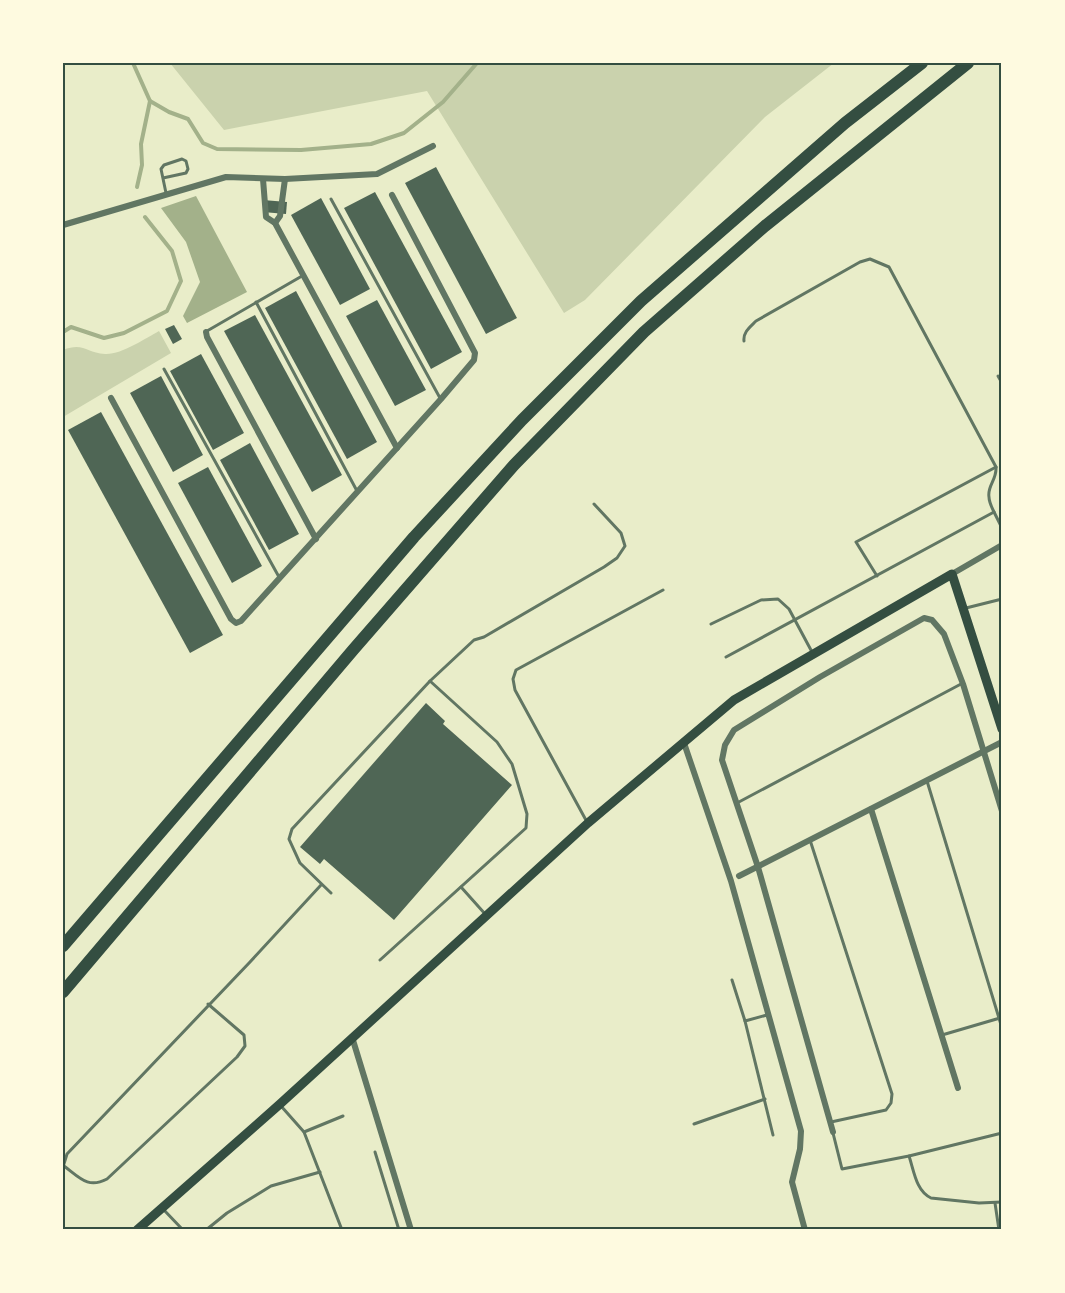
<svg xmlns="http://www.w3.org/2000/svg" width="1065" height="1293" viewBox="0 0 1065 1293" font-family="'Varela Round',sans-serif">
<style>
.green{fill:#cad2ad}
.water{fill:#a3b18a}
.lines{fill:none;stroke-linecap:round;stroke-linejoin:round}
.stream{stroke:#a3b18a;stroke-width:4}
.building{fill:#4f6655}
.service{stroke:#617663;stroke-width:3}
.minor{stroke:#617663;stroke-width:6}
.secondary{stroke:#344e41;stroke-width:9}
.motorway{stroke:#344e41;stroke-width:12}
.neatline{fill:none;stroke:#344e41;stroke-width:2}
</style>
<rect width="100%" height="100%" fill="#e9edc9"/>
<g class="green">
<path d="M 170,63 L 834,63 L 765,117 L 585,300 L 564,313 L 427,91 L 224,130 Z"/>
<path d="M 159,331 L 171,353 L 63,417 L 63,350 C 84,342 86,353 105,354 C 121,355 146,338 159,331 Z"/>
</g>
<path class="water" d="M 196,196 L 247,292 L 187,323 L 183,316 L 200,282 L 186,242 L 161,208 Z"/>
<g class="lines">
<g class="stream">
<path d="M 133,63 L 150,101 L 169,112 L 188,119 L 203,143 L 217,149 L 301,150 L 371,144 L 404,133 L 443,102 L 477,63"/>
<path d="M 137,187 L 142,165 L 141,144 L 150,101"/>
<path d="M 63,332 L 71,327 L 104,338 L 124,333 L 167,311 L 181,281 L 172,251 L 145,217"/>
</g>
</g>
<g class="building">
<path d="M 436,167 L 517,318 L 486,334 L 405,183 Z"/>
<path d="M 375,192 L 462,352 L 431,369 L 344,208 Z"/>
<path d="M 321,198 L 370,289 L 340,305 L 291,215 Z"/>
<path d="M 263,200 L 287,202 L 286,214 L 263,212 Z"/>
<path d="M 296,291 L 377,442 L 347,459 L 265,308 Z"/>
<path d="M 377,300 L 426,390 L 395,406 L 346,316 Z"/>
<path d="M 255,315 L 342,475 L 312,492 L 224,331 Z"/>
<path d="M 174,325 L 182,339 L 173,344 L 165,329 Z"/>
<path d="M 201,354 L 244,433 L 213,450 L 170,371 Z"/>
<path d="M 161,376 L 203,455 L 173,472 L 130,393 Z"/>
<path d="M 101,412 L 223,635 L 190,653 L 68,430 Z"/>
<path d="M 250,443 L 299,534 L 269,550 L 220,460 Z"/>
<path d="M 208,467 L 262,566 L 232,583 L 178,483 Z"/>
<path d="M 426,703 L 445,721 L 443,724 L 512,785 L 394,920 L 324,859 L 320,864 L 300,847 Z"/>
</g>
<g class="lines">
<g class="service">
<path d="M 163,178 L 186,173 L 188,169 L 186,161 L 182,159 L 164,165 L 161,169 L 166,193"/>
<path d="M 331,199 L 440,398"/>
<path d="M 256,302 L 357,491"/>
<path d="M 207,331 L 302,276"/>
<path d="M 164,369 L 279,577"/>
<path d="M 998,376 L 1002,383"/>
<path d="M 994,512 L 1002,528"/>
<path d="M 877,576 L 856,542 L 996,467"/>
<path d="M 966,608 L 1002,599"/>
<path d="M 711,624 L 761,600 L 778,599 L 789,609 L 812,652"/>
<path d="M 726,657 L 994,512 C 992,508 989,502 989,497 C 987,486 997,480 996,467 L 889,267 L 870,259 L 860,262 L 756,321 C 750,327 743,332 744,341"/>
<path d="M 927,781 L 1002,1028"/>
<path d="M 737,803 L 961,684"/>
<path d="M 587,822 L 515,690 L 513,679 L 516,670 L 663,590"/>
<path d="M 810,840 L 892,1094 L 891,1103 L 886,1110 L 831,1122"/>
<path d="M 461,887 L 486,915"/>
<path d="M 331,893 L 300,863 L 289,839 L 292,829 L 430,681 L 474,640 L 484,637 L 604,567 L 617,558 L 625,546 L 621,533 L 594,504"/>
<path d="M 380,960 L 526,828 L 527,814 L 512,764 L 497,742 L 430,681"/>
<path d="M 732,980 L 745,1021"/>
<path d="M 767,1015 L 745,1021 L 773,1135"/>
<path d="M 942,1035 L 1000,1018"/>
<path d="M 281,1106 L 304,1132 L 342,1230"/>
<path d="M 694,1124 L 765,1099"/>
<path d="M 304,1132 L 343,1116"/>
<path d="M 833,1133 L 842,1169 L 909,1156 L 1002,1133"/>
<path d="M 375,1152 L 399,1230"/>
<path d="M 909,1156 C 914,1171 916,1191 931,1198 L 979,1203 L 1002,1202"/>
<path d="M 64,1166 C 80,1178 88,1189 107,1179 L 237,1057 L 245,1046 L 244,1035 L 208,1004"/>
<path d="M 63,1167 L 67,1154 L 250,962 L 321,885"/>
<path d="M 995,1203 L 999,1230"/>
<path d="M 163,1209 L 183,1230"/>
<path d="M 206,1230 L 227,1213 L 271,1186 L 320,1172"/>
</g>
<g class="minor">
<path d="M 263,179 L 266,217 L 275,223 L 397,448"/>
<path d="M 275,223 L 280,216 L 285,179"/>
<path d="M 63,225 L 226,177 L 285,179 L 377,174 L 433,146"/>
<path d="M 206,332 L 207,337 L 316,539"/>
<path d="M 111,398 L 231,619 L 236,623 L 241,621 L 441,399 L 474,360 L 475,353 L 392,195"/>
<path d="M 952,574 L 1002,545"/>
<path d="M 684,743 L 731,881 L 801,1131 L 800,1149 L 792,1182 L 805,1230"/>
<path d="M 871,809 L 958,1088"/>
<path d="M 739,876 L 1002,742"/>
<path d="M 352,1037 L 411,1230"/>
<path d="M 833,1132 L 758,867 L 722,760 L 725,745 L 734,730 L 820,677 L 924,618 L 932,620 L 944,634 L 963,684 L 1002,811"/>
</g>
<path class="secondary" d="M 137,1230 L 280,1104 L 588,823 L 734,700 L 952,574 L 1002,729"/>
<g class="motorway">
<path d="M 63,946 L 414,537 L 522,420 L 641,301 L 845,123 L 922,63"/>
<path d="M 63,992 L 353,650 L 514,465 L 644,332 L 765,226 L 968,63"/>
</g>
</g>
<rect width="1065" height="1293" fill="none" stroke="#fefae0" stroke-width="129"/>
<rect x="64" y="64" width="936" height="1164" class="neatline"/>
</svg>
